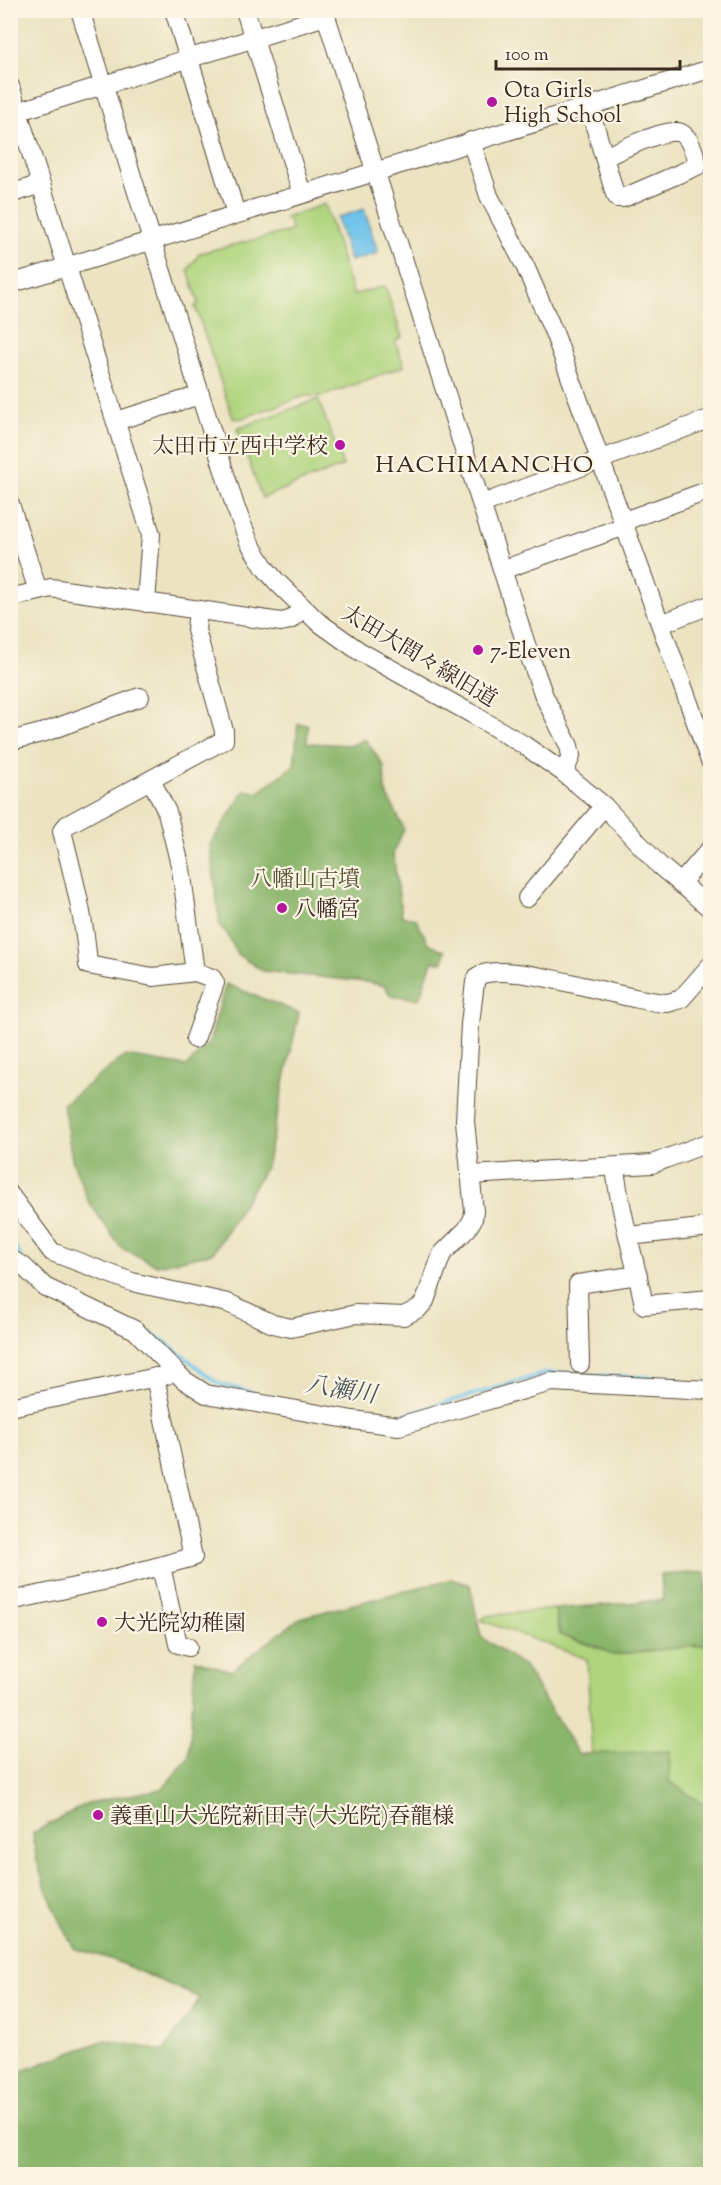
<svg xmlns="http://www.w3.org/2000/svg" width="721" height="2185" viewBox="0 0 721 2185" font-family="'Sorts Mill Goudy','Noto Serif JP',serif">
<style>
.green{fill:#aed47d;stroke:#747f4e;stroke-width:1.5}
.forest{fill:#8ab66c;stroke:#627045;stroke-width:1.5}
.water{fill:#6dc3ea;stroke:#547684;stroke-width:1.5}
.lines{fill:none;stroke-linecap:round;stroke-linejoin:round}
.stream{stroke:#6dc3ea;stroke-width:4}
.minor-casing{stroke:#554636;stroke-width:20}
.minor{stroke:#fff;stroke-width:18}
.poi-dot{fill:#b5179e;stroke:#fcf5e5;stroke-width:2}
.labels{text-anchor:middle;stroke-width:4.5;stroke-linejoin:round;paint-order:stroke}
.poi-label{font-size:22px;fill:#3b2a1e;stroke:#fcf5e5;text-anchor:start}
.street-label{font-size:22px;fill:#3b2a1e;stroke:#fcf5e5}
.park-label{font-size:22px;fill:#585436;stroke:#fcf5e5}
.neighbourhood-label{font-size:24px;letter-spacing:1.5px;fill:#3b2a1e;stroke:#fcf5e5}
.water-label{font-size:24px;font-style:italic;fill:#4a585b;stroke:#fcf5e5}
</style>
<rect width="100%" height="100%" fill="#fcf5e5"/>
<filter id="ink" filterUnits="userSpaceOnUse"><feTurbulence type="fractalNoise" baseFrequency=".0167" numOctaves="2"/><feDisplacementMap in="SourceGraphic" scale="12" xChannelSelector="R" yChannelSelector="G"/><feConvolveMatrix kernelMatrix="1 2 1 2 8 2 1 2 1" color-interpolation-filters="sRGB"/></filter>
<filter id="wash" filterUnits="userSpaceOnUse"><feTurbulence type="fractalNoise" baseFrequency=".008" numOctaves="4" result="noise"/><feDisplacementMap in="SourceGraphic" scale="24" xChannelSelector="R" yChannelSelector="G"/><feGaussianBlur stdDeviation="1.35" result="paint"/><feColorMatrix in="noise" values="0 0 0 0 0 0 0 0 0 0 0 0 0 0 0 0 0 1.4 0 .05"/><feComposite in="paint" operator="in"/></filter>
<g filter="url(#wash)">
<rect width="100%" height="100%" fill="#ebe3c1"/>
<g class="green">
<path d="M 325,204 L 353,295 L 385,286 L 402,337 L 395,341 L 404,366 L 323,396 L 305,396 L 239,419 L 233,418 L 195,306 L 199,304 L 188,270 L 200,253 L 291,231 L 290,222 L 285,218 Z"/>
<path d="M 318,399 L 343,466 L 262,498 L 237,429 Z"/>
<path d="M 555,1609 L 560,1635 L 603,1649 L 612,1655 L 710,1644 L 710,1809 L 669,1781 L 670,1751 L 592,1755 L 587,1659 L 481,1620 L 486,1616 Z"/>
</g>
<g class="forest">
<path d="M 298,724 L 308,725 L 307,743 L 352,745 L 365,739 L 384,766 L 385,790 L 404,829 L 393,854 L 402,916 L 416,919 L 428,943 L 445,951 L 443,962 L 432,962 L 419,999 L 390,995 L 385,986 L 366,982 L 263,971 L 238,955 L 226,932 L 220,926 L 210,845 L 245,790 L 258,793 L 294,765 Z"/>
<path d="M 226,984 L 299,1013 L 266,1167 L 213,1253 L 157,1265 L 121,1248 L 88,1201 L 72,1159 L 63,1104 L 125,1056 L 187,1066 L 209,1043 Z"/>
<path d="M 705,1572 L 707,1592 L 710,1593 L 710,1644 L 612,1655 L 603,1649 L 560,1635 L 555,1609 L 663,1600 L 661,1575 Z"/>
<path d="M 451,1579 L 470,1585 L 481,1637 L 524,1666 L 578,1754 L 670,1751 L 669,1781 L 710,1809 L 710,2174 L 11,2174 L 11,2075 L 105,2040 L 164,2051 L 200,1998 L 111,1959 L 74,1948 C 56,1912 35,1874 33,1833 L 88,1803 L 162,1789 L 189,1757 L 195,1660 L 231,1671 L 300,1618 Z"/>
</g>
<path class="water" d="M 364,209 L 378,253 L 350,261 L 337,218 Z"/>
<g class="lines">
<g class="stream">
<path d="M 10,1239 L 20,1256"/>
<path d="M 150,1333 L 165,1342 L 219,1384 L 253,1393"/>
<path d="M 388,1416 L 399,1416 L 548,1373 L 677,1379"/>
</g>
</g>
</g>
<g filter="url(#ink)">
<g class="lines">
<defs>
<g id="minor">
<path d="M 80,10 L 235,506 L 249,542 L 265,568 L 276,581 L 317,621 L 359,651 L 472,714 L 524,745 L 564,773 L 604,806 L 659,865 L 710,908"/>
<path d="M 174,10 L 236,214"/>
<path d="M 245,10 L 302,194"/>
<path d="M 324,10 L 530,657 L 544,696 L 569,746 L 571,756 L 564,773"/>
<path d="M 10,86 L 151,534 L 146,603"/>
<path d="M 589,106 L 615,194 L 618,198 L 623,198 L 697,166 C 696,155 689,133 677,132 C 662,130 620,150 605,157"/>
<path d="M 10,114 L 326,16"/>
<path d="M 471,141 L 489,196 L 525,266 L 555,335 L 710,761"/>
<path d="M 10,194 L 41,184"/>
<path d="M 10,284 L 710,69"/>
<path d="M 116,421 L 200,395"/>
<path d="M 10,504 L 38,591"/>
<path d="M 482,504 L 709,419"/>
<path d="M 624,521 L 710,490"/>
<path d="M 502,570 L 625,526"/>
<path d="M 10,598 L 51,588 L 281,622 L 290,620 L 303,608"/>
<path d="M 661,624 L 710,605"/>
<path d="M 10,741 L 45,732 L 140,697"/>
<path d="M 151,780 L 167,812 L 181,869 L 195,972"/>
<path d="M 680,884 L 710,849"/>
<path d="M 527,898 L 604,806"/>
<path d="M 195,1039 L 215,983 L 212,978 L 195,972 L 153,977 L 88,965 C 85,919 73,875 62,831 L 67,825 L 224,740 L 224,731 L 196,630 L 198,610"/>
<path d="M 615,1168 C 620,1214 635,1259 644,1305 L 710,1299"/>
<path d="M 470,1175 L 652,1164 L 710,1142"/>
<path d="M 10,1195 L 52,1252 L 132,1282 L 228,1303 L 273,1324 L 291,1328 L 356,1314 L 404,1316 L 419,1308 L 425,1301 L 442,1254 L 467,1229 L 473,1219 L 474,1211 L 465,1121 L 470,1024 L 475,982 L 478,976 C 511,959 625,1002 668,1003 L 681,999 L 710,966"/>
<path d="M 629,1236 L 710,1227"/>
<path d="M 10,1259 L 23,1266 L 45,1287 L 135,1330 L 184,1380 L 206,1394 L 353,1420 L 399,1426 L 551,1382 L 710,1390"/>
<path d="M 580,1364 L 578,1284 L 638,1275"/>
<path d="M 10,1407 L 167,1375"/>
<path d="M 161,1566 L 178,1644 L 188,1647"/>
<path d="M 10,1601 L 112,1579 L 193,1557 L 155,1377"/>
</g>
</defs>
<use href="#minor" class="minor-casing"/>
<use href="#minor" class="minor"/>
</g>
</g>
<g class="poi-dot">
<circle cx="492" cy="102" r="6"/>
<circle cx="340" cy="445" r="6"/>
<circle cx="478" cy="650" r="6"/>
<circle cx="282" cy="908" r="6"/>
<circle cx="102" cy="1622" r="6"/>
<circle cx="98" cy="1815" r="6"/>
</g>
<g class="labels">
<g class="poi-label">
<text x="504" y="97">Ota Girls<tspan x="504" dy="25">High School</tspan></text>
<text x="328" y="453" text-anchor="end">太田市立西中学校</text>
<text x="490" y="658">7-Eleven</text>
<text x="294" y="916">八幡宮</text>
<text x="114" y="1630">大光院幼稚園</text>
<text x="110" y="1823">義重山大光院新田寺(大光院)吞龍様</text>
</g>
<g class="street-label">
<text transform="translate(420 655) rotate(31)" y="8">太田大間々線旧道</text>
</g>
<g class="park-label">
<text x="305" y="886">八幡山古墳</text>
</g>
<g class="neighbourhood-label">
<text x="485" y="472">HACHIMANCHO</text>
</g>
<g class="water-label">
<text transform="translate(341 1389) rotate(9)" y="8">八瀬川</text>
</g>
</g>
<rect width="721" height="2185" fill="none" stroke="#fcf5e5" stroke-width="36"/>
<path d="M496 60v9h184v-9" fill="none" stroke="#3b2a1e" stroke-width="3"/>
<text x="505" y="60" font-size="18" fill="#3b2a1e" stroke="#fcf5e5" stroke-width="4.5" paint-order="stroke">100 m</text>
</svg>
